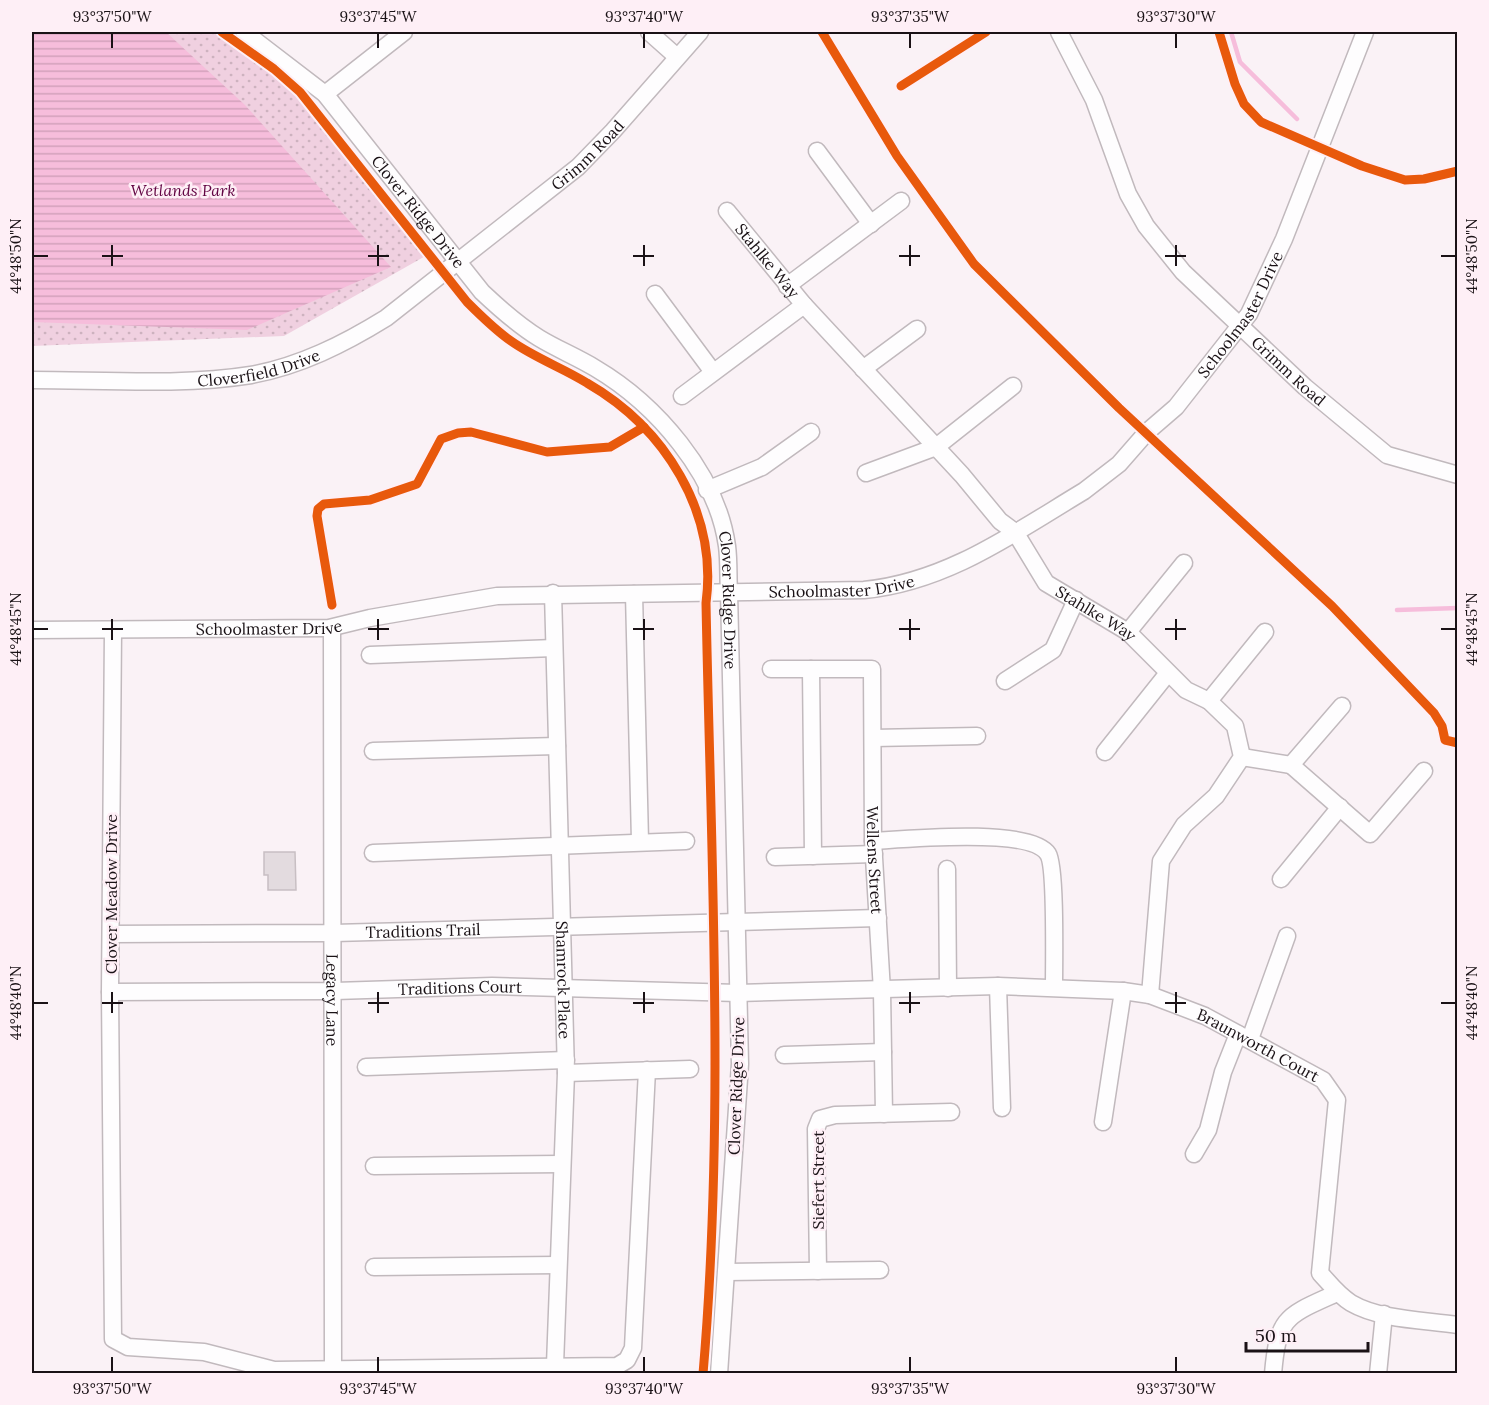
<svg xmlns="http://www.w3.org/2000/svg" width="1489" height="1405" viewBox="0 0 1489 1405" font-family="Lora,serif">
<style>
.grass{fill:url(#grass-dots)}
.water{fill:url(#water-rules)}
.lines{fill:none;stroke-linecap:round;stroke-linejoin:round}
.stream{stroke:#f6bddb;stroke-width:4.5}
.building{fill:#e3dbdf;stroke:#c8bfc3;stroke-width:1.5}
.minor-casing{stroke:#c1b9bd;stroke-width:19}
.minor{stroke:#fefdfe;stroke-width:16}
.cycleway-casing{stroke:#feeff6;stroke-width:13}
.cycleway{stroke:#e8590c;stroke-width:9}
.ticks{fill:none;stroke:#1a1216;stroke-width:2}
.labels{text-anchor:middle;stroke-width:5;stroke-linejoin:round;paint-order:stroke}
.street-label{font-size:16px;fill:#1a1216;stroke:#feeff6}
.park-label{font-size:16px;font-style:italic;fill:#610342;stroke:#feeff6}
.neatline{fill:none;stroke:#1a1216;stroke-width:2}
.ticks-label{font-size:15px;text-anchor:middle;fill:#1a1216}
</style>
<defs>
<pattern id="grass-dots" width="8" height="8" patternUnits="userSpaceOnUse" patternTransform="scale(1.5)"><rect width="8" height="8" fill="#f0d0e0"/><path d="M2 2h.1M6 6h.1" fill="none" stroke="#cdb2bf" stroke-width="1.8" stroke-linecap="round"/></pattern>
<pattern id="water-rules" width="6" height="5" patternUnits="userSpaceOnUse" patternTransform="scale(1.5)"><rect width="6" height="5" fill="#f6bddb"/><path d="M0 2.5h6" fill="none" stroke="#d2a1bb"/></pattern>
</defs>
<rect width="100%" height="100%" fill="#faf2f6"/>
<path class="grass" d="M 32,32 L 232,32 L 300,92 L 429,254 L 284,336 L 32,346 Z"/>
<path class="water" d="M 32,32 L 166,32 L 245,105 L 391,267 L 247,330 L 32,322 Z"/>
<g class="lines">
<g class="stream">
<path d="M 1231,32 L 1240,62 L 1297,119"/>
<path d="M 1397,610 L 1458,608"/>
</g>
</g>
<path class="building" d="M 264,852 L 295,852 L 296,890 L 268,890 L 268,875 L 264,875 Z"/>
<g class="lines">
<defs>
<g id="minor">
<path id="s1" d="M 244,32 L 325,94 L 482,292 C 500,309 518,325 539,338 C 557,349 577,357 595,368 C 656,404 717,474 727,546 C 729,561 728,577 729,592 L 740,1064 L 719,1374"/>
<path d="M 649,32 L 676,56"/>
<path id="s2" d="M 1059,32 L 1094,100 L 1128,194 L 1146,226 L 1183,272 L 1305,387 L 1387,455 L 1458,475"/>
<path d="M 325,94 L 404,32"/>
<path d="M 817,151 L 871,224"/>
<path id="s3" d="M 727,211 L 804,305 L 962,475 L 1000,521 L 1015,532 L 1046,583 L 1128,632 L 1186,690 L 1209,701 L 1235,726 L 1242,757 L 1216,796 L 1184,825 L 1161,861 L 1150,995"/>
<path d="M 787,286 L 901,201"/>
<path d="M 655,294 L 713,372"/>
<path d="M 863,369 L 917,329"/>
<path id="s4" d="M 32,380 C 101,380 183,386 251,375 C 300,366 344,344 386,318 L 578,167 L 613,131 L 700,32"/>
<path d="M 682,396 L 804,305"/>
<path d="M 866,473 L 936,447 L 1013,386"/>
<path d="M 707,490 L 762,467 L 811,432"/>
<path id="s5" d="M 553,593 L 566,1073 L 555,1365"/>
<path d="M 634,594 L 640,841"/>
<path id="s6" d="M 332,628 L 333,1374"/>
<path id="s7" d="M 32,630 L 329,628 L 370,618 L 497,596 L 864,590 C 947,582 1014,533 1084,491 L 1119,464 L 1147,432 L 1176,407 L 1249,314 L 1284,239 L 1365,32"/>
<path d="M 113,630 L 110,992 L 113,1339 L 128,1347 L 204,1352 L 274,1370 L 617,1366 L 627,1360 L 633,1348 L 647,1070"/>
<path d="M 1128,632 L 1184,563"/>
<path d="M 370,655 L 554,648"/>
<path id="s8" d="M 771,669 L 872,669 L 873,841 L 882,991 L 884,1114"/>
<path d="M 811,669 L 813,856"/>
<path d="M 1005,681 L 1053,650 L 1076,600"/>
<path d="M 1209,701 L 1265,632"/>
<path d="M 873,738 L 977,736"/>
<path d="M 373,751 L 557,746"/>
<path d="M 1105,752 L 1168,673"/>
<path d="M 1242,757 L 1291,765 L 1342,706"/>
<path d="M 1291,765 L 1370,834 L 1424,771"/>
<path d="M 873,841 C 906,839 1031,827 1048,854 C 1056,867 1054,964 1054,987"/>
<path d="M 373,853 L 686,841"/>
<path d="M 775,857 L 874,854"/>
<path d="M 947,869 L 948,988"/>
<path d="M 1281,879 L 1340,807"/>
<path id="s9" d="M 111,934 L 334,933 L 878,918"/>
<path d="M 998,986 L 1002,1108"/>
<path id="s10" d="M 110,992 L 335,991 L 492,986 L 738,993 L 998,986 L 1123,991 L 1150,995 L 1205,1016 L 1323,1080 L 1337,1100 L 1320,1273 C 1330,1284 1338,1295 1351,1303 C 1380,1320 1425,1320 1458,1325"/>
<path d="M 1250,1039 L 1287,936"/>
<path d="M 784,1055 L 883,1052"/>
<path d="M 366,1067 L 566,1060"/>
<path d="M 566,1073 L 690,1069"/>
<path d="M 1103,1122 L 1123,991"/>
<path d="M 1194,1154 L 1208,1130 L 1223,1072 L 1238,1034"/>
<path d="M 374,1166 L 562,1164"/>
<path d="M 374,1267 L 558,1265"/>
<path d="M 818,1271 L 816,1129 L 820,1119 L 835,1115 L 951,1112"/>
<path d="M 726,1272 L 880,1270"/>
<path d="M 1273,1374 C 1278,1316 1286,1316 1337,1293"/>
<path d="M 1378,1374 L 1384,1314"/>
</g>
</defs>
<use href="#minor" class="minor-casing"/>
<use href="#minor" class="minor"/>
<defs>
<g id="cycleway">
<path d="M 222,32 L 274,69 L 300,92 L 467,302 C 481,316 495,330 511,341 C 535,358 563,368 587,383 C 665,428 718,512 706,603 C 711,860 725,1117 703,1374"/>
<path d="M 822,32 L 897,156 L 974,264 L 1119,408 L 1332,606 L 1434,713 L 1442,726 L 1445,740 L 1458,743"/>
<path d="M 1219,32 L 1235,84 L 1244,104 L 1261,122 L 1362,166 L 1405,180 L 1424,179 L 1458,171"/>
<path d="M 901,86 L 986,32"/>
<path d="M 332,605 L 317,516 L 318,509 L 324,504 L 370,500 L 417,484 L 441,439 L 458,433 L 471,432 L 547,452 L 610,447 L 644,427"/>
</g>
</defs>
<use href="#cycleway" class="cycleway-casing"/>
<use href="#cycleway" class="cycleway"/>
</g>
<path class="ticks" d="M 112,33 L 112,48M 378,33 L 378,48M 644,33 L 644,48M 910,33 L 910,48M 1176,33 L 1176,48M 112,245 L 112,266M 378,245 L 378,266M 644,245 L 644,266M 910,245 L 910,266M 1176,245 L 1176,266M 33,256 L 48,256M 102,256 L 123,256M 368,256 L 389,256M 633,256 L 654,256M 899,256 L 920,256M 1165,256 L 1186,256M 1441,256 L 1456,256M 112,619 L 112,640M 378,619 L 378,640M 644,619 L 644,640M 910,619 L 910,640M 1176,619 L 1176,640M 33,629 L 48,629M 102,629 L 123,629M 368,629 L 389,629M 633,629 L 654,629M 899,629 L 920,629M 1165,629 L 1186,629M 1441,629 L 1456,629M 112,992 L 112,1013M 378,992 L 378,1013M 644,992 L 644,1013M 910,992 L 910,1013M 1176,992 L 1176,1013M 33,1003 L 48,1003M 102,1003 L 123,1003M 368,1003 L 389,1003M 633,1003 L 654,1003M 899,1003 L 920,1003M 1165,1003 L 1186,1003M 1441,1003 L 1456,1003M 112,1357 L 112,1372M 378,1357 L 378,1372M 644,1357 L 644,1372M 910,1357 L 910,1372M 1176,1357 L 1176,1372"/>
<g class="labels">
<g class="street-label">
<text dy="6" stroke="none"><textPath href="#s4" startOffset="626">Grimm Road</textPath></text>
<text dy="6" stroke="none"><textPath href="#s1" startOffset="252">Clover Ridge Drive</textPath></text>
<text dy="6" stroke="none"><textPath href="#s3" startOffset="64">Stahlke Way</textPath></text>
<text dy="6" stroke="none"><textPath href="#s7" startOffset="1317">Schoolmaster Drive</textPath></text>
<text dy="6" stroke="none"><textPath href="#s4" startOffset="228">Cloverfield Drive</textPath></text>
<text dy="6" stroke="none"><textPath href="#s2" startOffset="417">Grimm Road</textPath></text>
<text dy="6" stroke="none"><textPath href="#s7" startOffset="813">Schoolmaster Drive</textPath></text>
<text dy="6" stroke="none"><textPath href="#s1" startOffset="774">Clover Ridge Drive</textPath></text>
<text dy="6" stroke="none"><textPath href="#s3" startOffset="550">Stahlke Way</textPath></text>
<text dy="6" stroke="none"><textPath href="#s7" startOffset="237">Schoolmaster Drive</textPath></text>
<text dy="6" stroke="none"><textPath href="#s8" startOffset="292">Wellens Street</textPath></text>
<text transform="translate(111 894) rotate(-90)" y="6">Clover Meadow Drive</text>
<text dy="6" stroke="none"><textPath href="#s9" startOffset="312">Traditions Trail</textPath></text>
<text dy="6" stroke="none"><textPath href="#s5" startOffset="387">Shamrock Place</textPath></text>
<text dy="6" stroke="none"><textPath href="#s10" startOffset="350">Traditions Court</textPath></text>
<text dy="6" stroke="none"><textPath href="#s6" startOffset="372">Legacy Lane</textPath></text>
<text dy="6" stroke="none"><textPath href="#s10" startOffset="1160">Braunworth Court</textPath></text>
<text transform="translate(736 1086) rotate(-88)" y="6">Clover Ridge Drive</text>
<text transform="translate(818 1180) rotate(-90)" y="6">Siefert Street</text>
</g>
<g class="park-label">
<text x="183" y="196">Wetlands Park</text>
</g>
</g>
<rect width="1489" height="1405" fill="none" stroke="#feeff6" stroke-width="66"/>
<path d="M1246 1342v9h122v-9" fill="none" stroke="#1a1216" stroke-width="3"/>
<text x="1255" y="1342" font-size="18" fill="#1a1216" stroke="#feeff6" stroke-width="4.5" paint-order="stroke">50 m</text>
<rect x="33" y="33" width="1423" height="1339" class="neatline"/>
<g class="ticks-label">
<text x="112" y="22">93°37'50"W</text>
<text x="378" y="22">93°37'45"W</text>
<text x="644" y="22">93°37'40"W</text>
<text x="910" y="22">93°37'35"W</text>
<text x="1176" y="22">93°37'30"W</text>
<text transform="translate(16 256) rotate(-90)" y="5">44°48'50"N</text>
<text transform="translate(1472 256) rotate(-90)" y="5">44°48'50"N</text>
<text transform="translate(16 629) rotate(-90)" y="5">44°48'45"N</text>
<text transform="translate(1472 629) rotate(-90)" y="5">44°48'45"N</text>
<text transform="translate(16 1003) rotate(-90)" y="5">44°48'40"N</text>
<text transform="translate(1472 1003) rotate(-90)" y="5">44°48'40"N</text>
<text x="112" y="1394">93°37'50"W</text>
<text x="378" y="1394">93°37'45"W</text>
<text x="644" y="1394">93°37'40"W</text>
<text x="910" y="1394">93°37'35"W</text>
<text x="1176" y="1394">93°37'30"W</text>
</g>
</svg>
